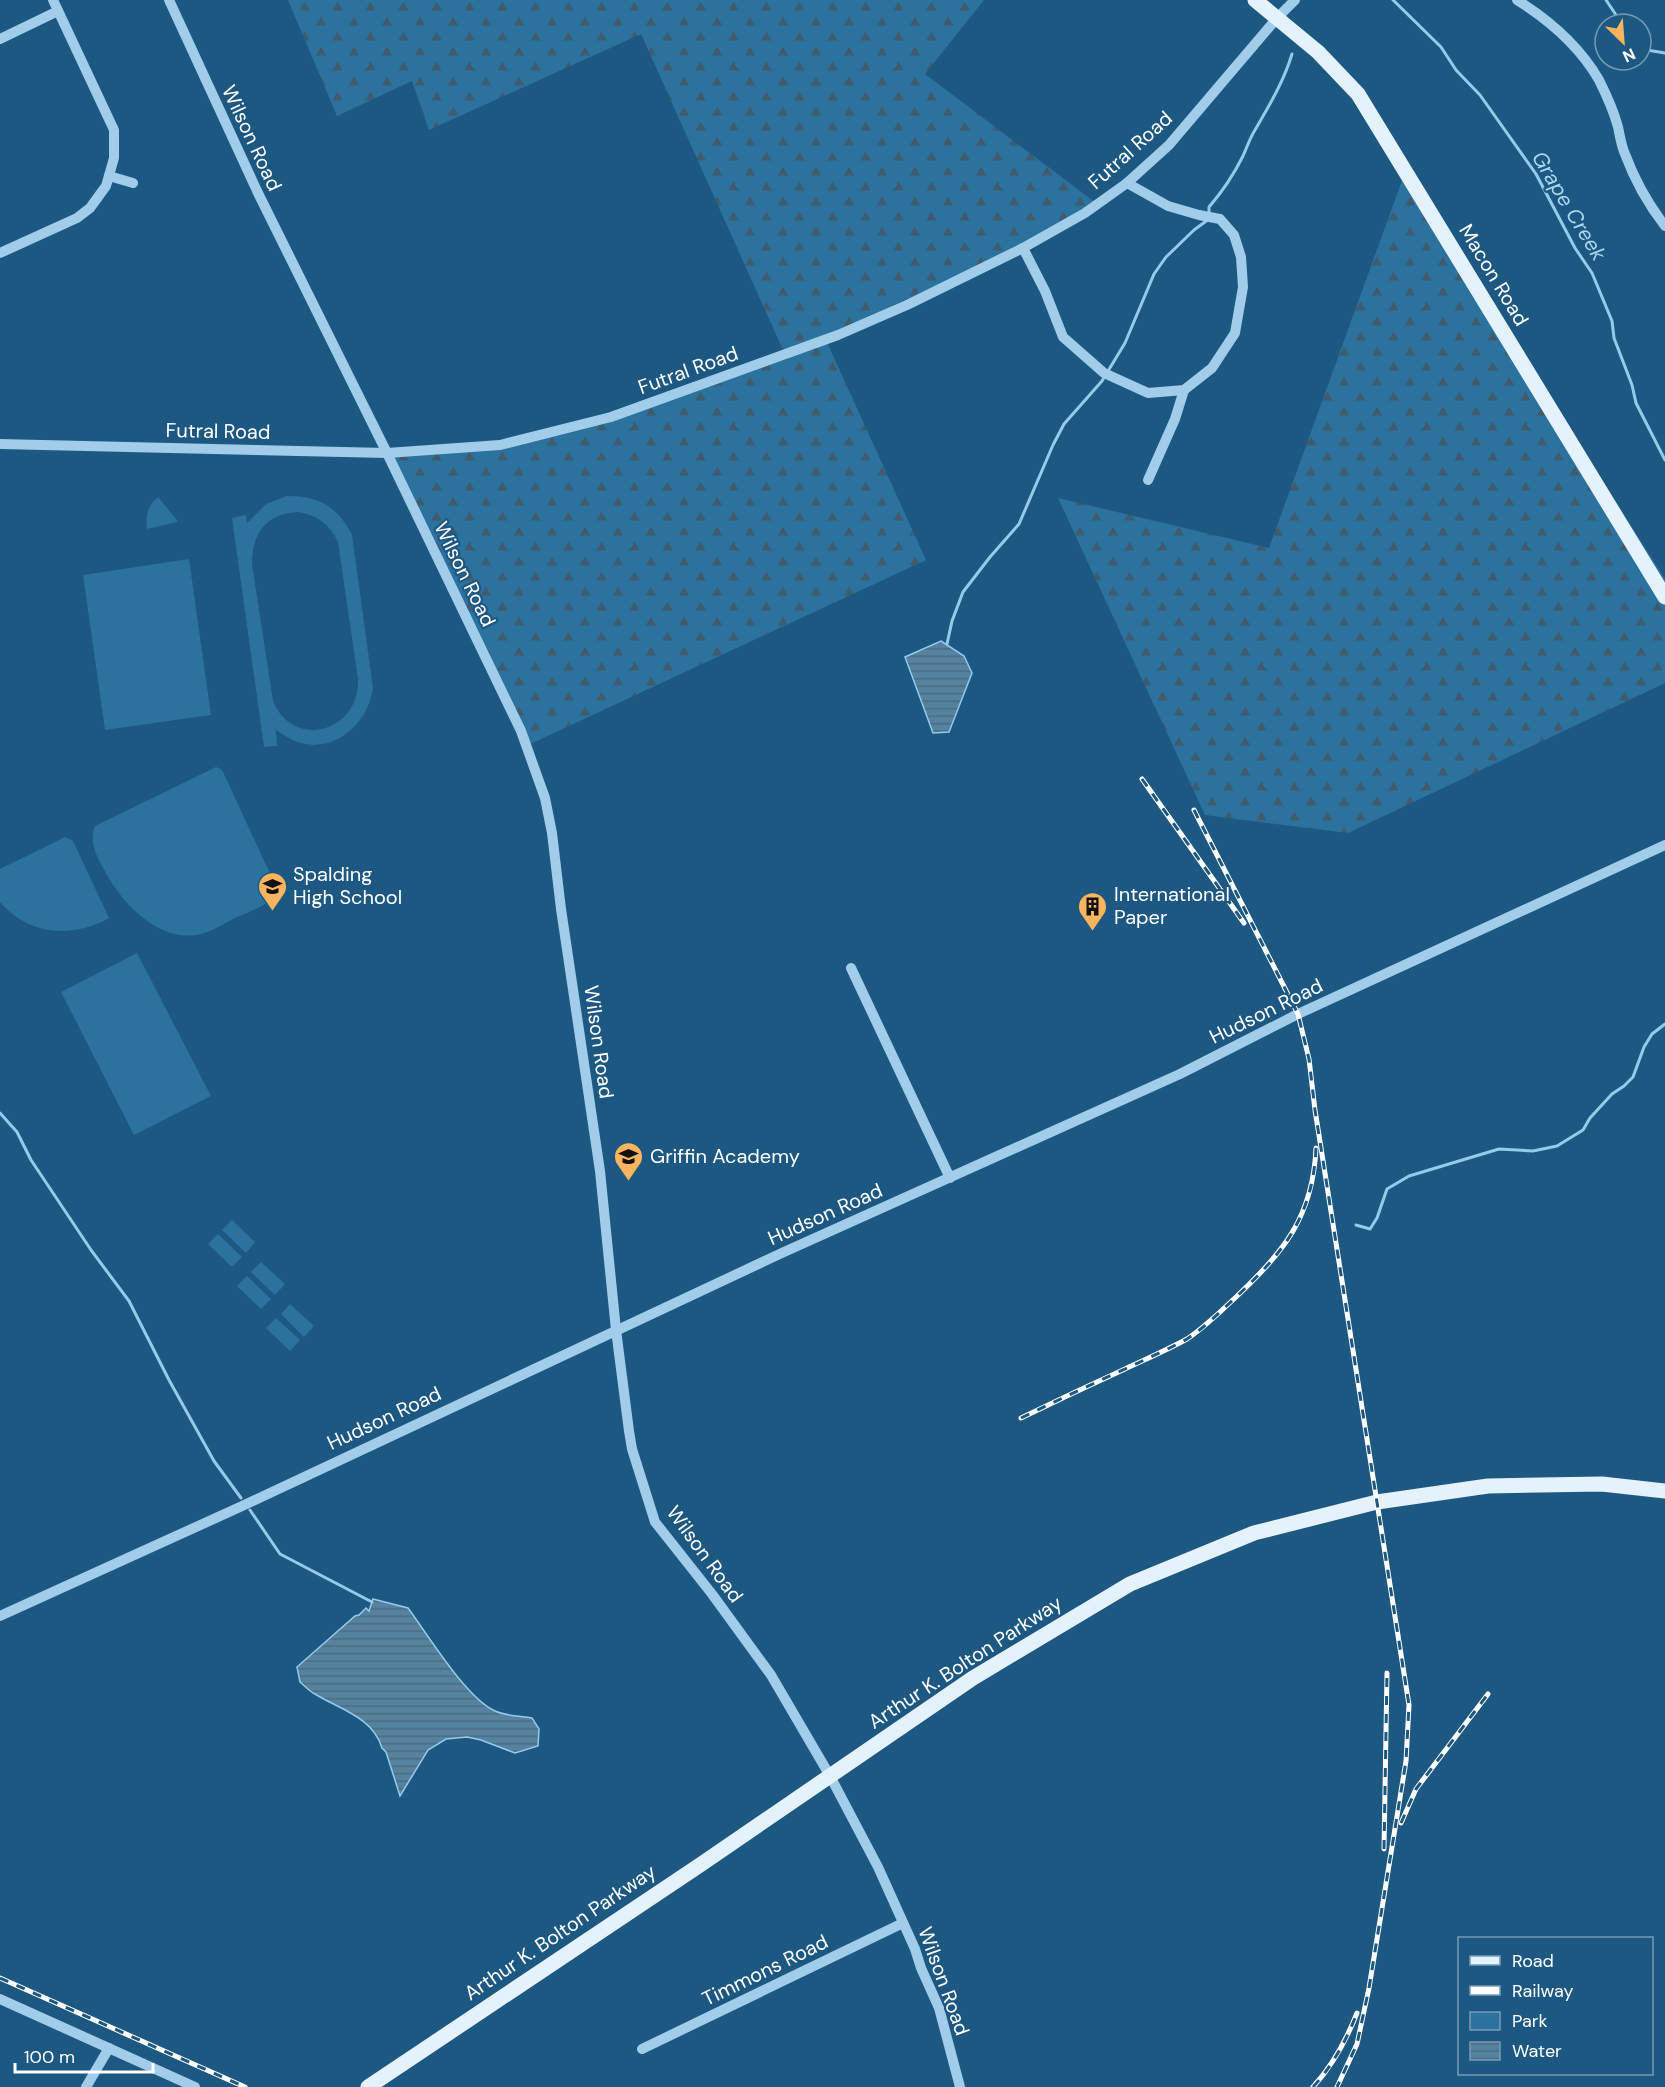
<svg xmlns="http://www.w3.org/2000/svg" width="1665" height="2087" viewBox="0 0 1665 2087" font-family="'DM Sans',sans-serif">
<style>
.green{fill:#2b729e;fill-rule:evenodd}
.forest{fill:url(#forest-firs)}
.water{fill:url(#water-rules);stroke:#94cbec;stroke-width:1.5}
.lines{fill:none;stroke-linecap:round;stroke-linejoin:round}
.stream{stroke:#94cbec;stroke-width:3}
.minor{stroke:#a1cdea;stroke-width:10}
.major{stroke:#e4f2fe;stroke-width:15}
.rail-casing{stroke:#fff;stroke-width:5}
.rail{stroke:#1c5882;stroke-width:3;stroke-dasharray:9;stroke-linecap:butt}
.labels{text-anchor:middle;stroke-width:4.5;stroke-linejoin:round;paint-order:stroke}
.street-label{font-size:20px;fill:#fff;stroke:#1c5882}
.poi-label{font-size:20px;fill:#fff;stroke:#1c5882;text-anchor:start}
.water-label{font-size:21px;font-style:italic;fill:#acd7f2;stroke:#1c5882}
</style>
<defs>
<pattern id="forest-firs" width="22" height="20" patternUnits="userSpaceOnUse" patternTransform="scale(1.5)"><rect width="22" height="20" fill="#2b729e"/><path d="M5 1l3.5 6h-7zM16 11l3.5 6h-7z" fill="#3f5b6d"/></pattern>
<pattern id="water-rules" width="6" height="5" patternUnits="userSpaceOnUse" patternTransform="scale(1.5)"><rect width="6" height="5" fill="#5582a0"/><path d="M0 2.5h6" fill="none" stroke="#516a7a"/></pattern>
</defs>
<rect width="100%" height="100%" fill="#1c5882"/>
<g class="green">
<path d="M 287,496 C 319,496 337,506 352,535 L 373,688 C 368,723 337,752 301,743 C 291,740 284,735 276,730 L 277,746 L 264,747 L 232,518 L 246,515 L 247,523 L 266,504 ZM 298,512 C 317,515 330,524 338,542 L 358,679 C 360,733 293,750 273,701 L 252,564 C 252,533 266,514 298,512 Z"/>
<path d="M 158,497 L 177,520 L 177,522 L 147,529 C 145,516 148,505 158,497 Z"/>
<path d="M 189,559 L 211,715 L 105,730 L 83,575 Z"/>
<path d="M 216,767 L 221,769 L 224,774 L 279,893 C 266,906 252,911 235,918 C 225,923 213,931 201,934 C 161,944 123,905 106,873 C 98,859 88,843 95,826 Z"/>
<path d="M 65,837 L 73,841 L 109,918 C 72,939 28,935 0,902 L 0,869 Z"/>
<path d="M 137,953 L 211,1096 L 134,1135 L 61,992 Z"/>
<path d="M 232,1220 L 255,1242 L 246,1253 L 222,1230 Z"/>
<path d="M 218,1234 L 242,1257 L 232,1267 L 208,1244 Z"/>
<path d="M 261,1262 L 285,1284 L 275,1295 L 251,1272 Z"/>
<path d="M 247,1276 L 271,1299 L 261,1309 L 237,1286 Z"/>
<path d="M 290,1304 L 314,1326 L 304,1337 L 281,1314 Z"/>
<path d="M 276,1318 L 300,1340 L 290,1351 L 266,1328 Z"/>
</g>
<g class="forest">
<path d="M 288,0 L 984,0 L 925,74 L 1096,203 L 1083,215 L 825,338 L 926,560 L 526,746 L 394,456 L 511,446 L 787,359 L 641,34 L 429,130 L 412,81 L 337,116 Z"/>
<path d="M 1408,164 L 1540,383 L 1665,579 L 1665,683 L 1348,833 L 1205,815 L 1058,498 L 1269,548 Z"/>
</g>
<g class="water">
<path d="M 941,641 L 964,656 L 972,673 L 949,732 L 933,733 L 905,657 Z"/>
<path d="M 373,1599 L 408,1608 C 428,1635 466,1698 495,1711 C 506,1716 521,1716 532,1718 L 539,1729 L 538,1746 L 515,1753 L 481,1740 L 467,1737 L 446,1739 L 428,1750 L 400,1796 L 386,1752 L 382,1748 C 373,1717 339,1709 315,1694 C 309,1691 305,1686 300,1682 L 297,1667 L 355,1616 L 359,1615 L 366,1608 L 369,1611 Z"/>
</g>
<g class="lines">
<g class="stream">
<path d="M 1393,0 L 1441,47 L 1456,70 L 1480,95 L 1536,174 L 1575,248 L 1592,273 L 1612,321 L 1614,338 L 1632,385 L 1636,403 L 1665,460"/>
<path d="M 1606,0 L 1622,24"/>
<path d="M 1641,49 L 1665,53"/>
<path d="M 947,644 L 952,621 L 963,592 L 990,557 L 1019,524 L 1053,445 L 1064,424 L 1102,381 L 1125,343 L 1154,274 L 1166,257 L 1194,230 L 1209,219 L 1209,207 C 1222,192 1234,174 1243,156 C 1247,147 1250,138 1255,130 C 1269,106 1284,81 1292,54"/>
<path d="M 0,1113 L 17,1132 L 31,1160 L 91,1250 L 129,1301 L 169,1380 L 214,1461 L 241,1498"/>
<path d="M 1356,1225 L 1370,1229 L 1377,1218 L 1387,1189 L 1409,1176 L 1499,1149 L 1533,1151 L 1557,1146 L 1583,1130 L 1590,1118 L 1612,1094 L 1624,1086 L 1633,1077 L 1644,1047 L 1652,1034 L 1665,1024"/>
<path d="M 250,1510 L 280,1554 L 372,1602"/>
</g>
<g class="minor">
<path d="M 169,0 L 258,193 L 387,453 L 521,731 L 545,798 L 552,833 L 561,909 L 600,1171 L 616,1330 L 629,1431 L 632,1449 L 655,1522 L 712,1594 L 771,1675 L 830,1776 L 878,1867 L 915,1949 L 921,1968 L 939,2008 L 960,2087"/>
<path d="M 1517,0 C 1549,20 1580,47 1599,80 C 1606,94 1614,112 1618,127 C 1620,136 1621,145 1625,154 C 1635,181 1648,204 1665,226"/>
<path d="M 0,39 L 58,11"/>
<path d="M 109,176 L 133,183"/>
<path d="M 1023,248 L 1045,291 L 1063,337 L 1104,373 L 1148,393 L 1184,390 L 1212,368 L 1235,333 L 1243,287 L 1241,257 L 1234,235 L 1220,219 L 1199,215 L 1168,206 L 1127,183"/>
<path d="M 0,253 L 77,218 L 90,208 L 106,186 L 114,158 L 114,130 L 53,0"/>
<path d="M 0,444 L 387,453 L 500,445 L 611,417 L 838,335 L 907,305 L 1023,248 L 1085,213 L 1127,183 L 1169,145 L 1277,18 L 1295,0"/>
<path d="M 1148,480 L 1175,419 L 1184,390"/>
<path d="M 851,968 L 950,1178"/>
<path d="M 0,1616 L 240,1507 L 784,1252 L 1180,1074 L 1298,1014 L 1665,845"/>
<path d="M 0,1999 L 195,2087"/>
<path d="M 642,2049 L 903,1923"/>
<path d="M 86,2087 L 109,2048"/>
</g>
<g class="major">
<path d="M 1255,0 L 1318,52 L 1358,94 L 1665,597"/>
<path d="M 368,2087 L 700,1865 L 973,1678 L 1130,1584 L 1254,1533 L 1377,1502 L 1488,1486 L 1602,1484 L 1665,1491"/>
</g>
<defs>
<g id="rail">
<path d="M 1142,779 L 1244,923"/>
<path d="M 1194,810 L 1298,1014 L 1309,1059 L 1315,1110 L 1409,1705 L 1406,1761 L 1369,1988 L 1357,2044 L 1337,2087"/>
<path d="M 1021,1418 C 1056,1401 1090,1385 1125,1369 C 1146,1359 1167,1350 1187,1339 C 1205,1327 1220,1312 1236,1297 C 1283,1253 1313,1217 1316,1148"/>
<path d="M 1401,1823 L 1416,1789 L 1488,1694"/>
<path d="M 1384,1849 L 1387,1673"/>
<path d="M 0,1978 L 245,2087"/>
<path d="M 1313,2087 C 1333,2065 1346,2041 1357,2013"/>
</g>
</defs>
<use href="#rail" class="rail-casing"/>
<use href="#rail" class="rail"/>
</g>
<defs>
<symbol id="school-pin" viewBox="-11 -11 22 30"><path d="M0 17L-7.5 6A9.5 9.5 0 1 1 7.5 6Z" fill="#fbb45e" stroke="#1c5882"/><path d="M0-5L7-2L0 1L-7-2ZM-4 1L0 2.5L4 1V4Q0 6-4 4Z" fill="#111"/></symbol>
<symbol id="building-pin" viewBox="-11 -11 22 30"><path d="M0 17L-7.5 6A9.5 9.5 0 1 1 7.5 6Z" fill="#fbb45e" stroke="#1c5882"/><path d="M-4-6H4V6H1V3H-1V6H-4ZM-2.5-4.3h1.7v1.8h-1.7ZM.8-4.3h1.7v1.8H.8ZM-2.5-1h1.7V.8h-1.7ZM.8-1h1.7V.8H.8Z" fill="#111"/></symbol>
</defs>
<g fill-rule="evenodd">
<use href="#school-pin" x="256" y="870" width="33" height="45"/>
<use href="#building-pin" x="1076" y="890" width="33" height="45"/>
<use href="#school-pin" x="612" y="1140" width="33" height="45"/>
</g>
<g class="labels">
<g class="street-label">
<text transform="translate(252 138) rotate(65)" y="7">Wilson Road</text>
<text transform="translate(1130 150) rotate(-42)" y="7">Futral Road</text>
<text transform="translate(1494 275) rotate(59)" y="7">Macon Road</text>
<text transform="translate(688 370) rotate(-20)" y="7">Futral Road</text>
<text transform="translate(218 431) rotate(1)" y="7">Futral Road</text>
<text transform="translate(465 574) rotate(64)" y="7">Wilson Road</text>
<text transform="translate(1266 1011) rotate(-26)" y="7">Hudson Road</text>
<text transform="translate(599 1042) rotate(82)" y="7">Wilson Road</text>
<text transform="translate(825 1214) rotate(-24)" y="7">Hudson Road</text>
<text transform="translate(384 1418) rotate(-25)" y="7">Hudson Road</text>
<text transform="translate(705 1554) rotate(54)" y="7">Wilson Road</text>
<text transform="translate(965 1662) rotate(-33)" y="7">Arthur K. Bolton Parkway</text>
<text transform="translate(560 1932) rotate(-34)" y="7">Arthur K. Bolton Parkway</text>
<text transform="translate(765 1970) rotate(-26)" y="7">Timmons Road</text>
<text transform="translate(944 1981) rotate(70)" y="7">Wilson Road</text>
</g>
<g class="poi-label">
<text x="293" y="881">Spalding<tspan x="293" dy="23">High School</tspan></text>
<text x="1114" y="901">International<tspan x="1114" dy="23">Paper</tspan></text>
<text x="650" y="1163">Griffin Academy</text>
</g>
<g class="water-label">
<text transform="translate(1569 206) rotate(59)" y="7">Grape Creek</text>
</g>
</g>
<rect x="1458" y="1937" width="195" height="138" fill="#1c5882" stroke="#779bb4" stroke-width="1.5"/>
<rect x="1470" y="1956" width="30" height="9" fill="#e4f2fe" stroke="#779bb4" stroke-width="1.5"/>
<text x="1512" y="1967" font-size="18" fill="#ffffff">Road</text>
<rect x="1470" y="1986" width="30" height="9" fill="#ffffff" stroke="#779bb4" stroke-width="1.5"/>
<text x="1512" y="1997" font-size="18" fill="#ffffff">Railway</text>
<rect x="1470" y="2012" width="30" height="18" fill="#2b729e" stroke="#779bb4" stroke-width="1.5"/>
<text x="1512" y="2027" font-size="18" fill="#ffffff">Park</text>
<rect x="1470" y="2042" width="30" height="18" fill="url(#water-rules)" stroke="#779bb4" stroke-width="1.5"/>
<text x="1512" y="2057" font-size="18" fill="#ffffff">Water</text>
<g transform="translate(1623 42) rotate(155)"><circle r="28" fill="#1c5882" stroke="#779bb4" stroke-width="1.5"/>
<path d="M0-4.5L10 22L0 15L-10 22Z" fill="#fbb45e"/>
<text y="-9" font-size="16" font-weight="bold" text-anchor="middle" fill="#ffffff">N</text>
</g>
<path d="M15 2063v9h138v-9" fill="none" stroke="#ffffff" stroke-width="3"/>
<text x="24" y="2063" font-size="18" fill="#ffffff" stroke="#1c5882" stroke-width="4.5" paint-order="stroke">100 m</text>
</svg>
